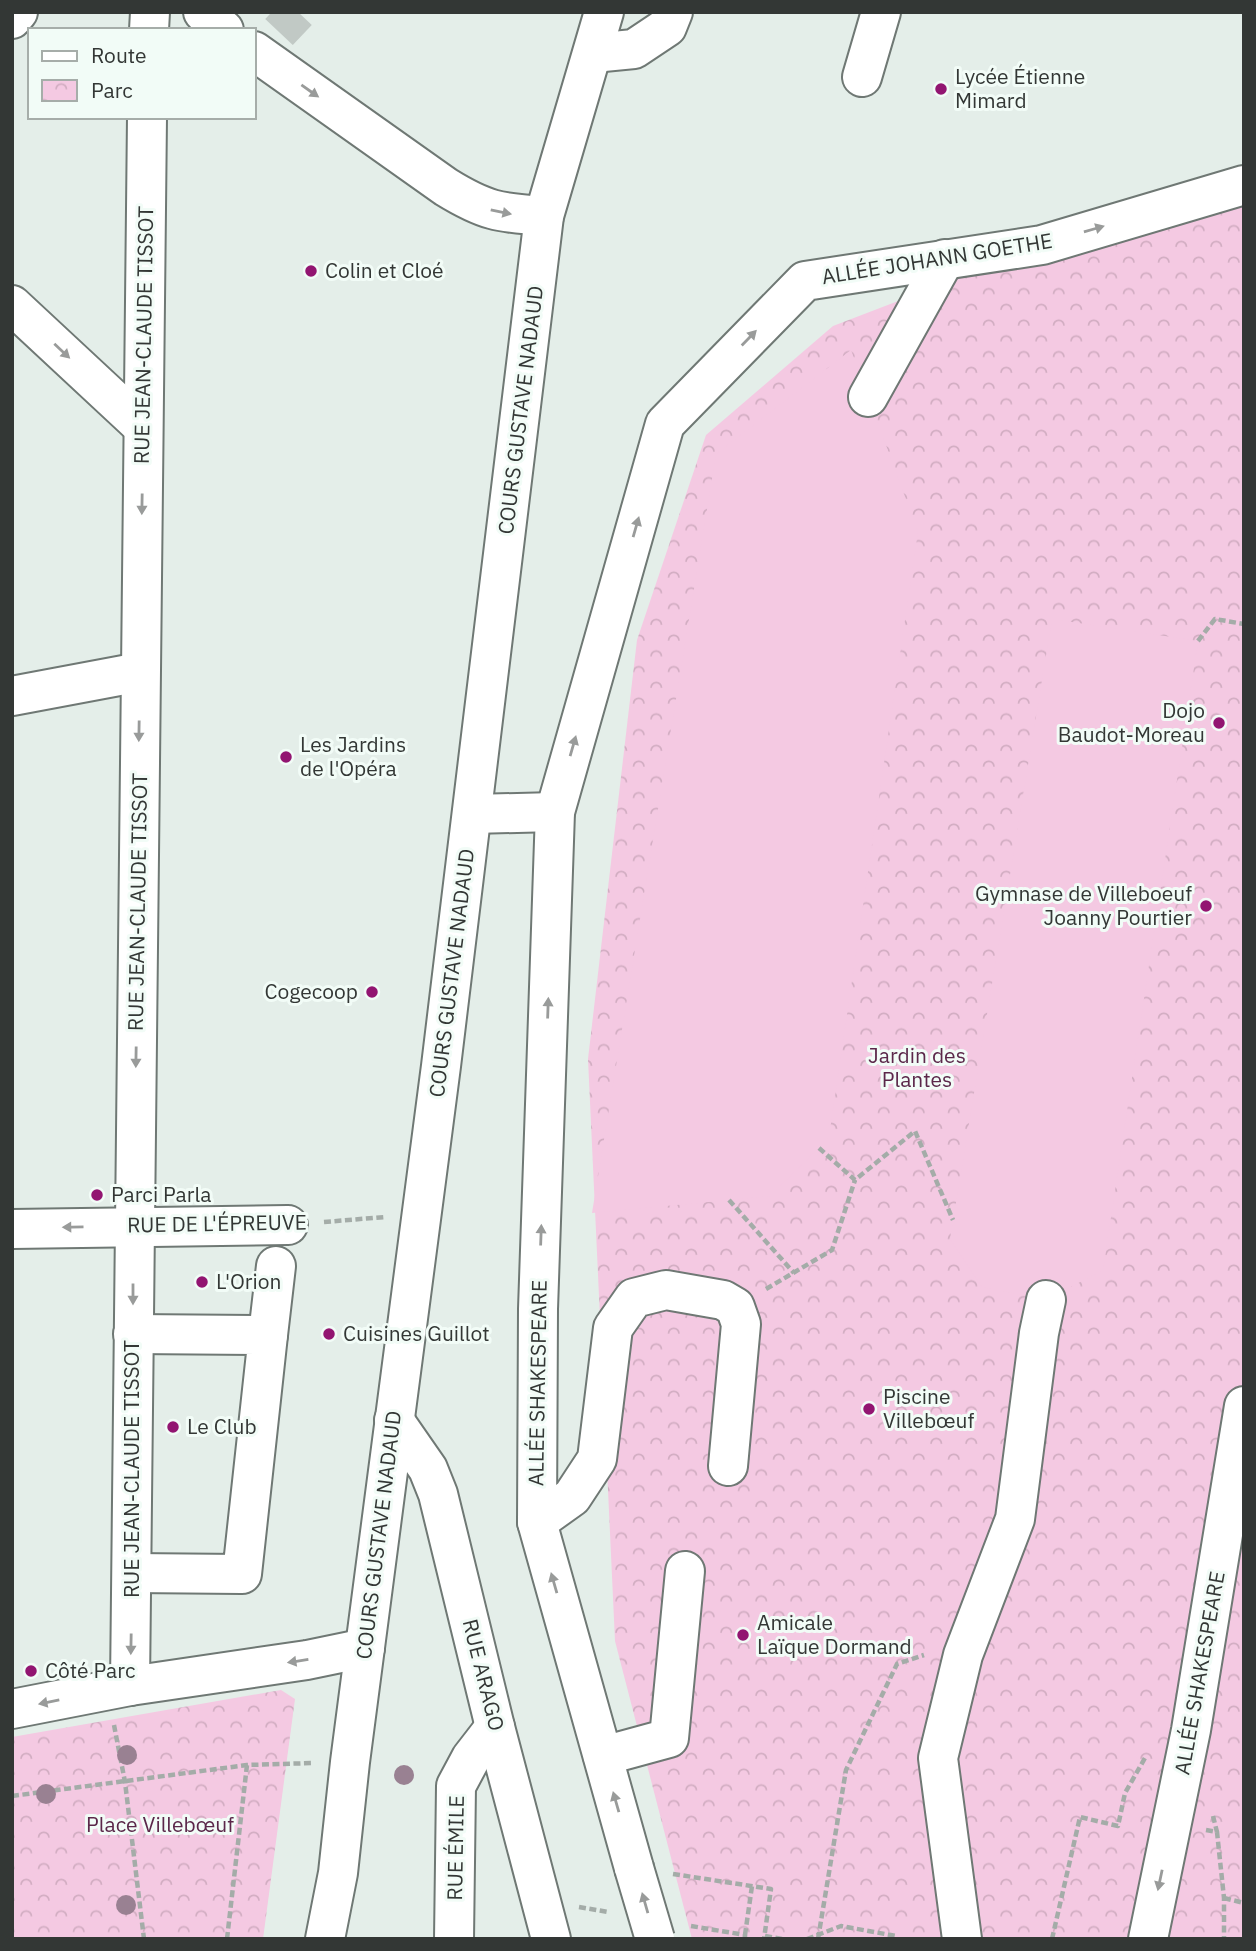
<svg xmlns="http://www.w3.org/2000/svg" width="1256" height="1951" viewBox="0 0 1256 1951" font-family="'IBM Plex Sans',sans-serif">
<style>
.park{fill:url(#park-crowns)}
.garden{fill:#f4c9e2}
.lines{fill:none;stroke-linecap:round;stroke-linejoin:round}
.minor-tunnel{stroke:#c1c9c5;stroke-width:38;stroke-dasharray:38 19;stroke-linecap:butt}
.minor-casing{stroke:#6f7874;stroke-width:42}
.major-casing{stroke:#6f7874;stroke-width:42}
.path{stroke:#a4aca8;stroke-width:4.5;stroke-dasharray:7 3.5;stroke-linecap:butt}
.minor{stroke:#fff;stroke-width:38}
.major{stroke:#fff;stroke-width:38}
.minor-bridge-casing{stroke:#6f7874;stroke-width:42;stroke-linecap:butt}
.minor-bridge{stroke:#fff;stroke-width:38}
.tree{fill:#998192}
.oneway{fill:#999b9a}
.poi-dot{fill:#921571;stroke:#f2fcf7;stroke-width:2.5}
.labels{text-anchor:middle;stroke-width:6;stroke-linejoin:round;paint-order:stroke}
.poi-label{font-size:21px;fill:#333735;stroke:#f2fcf7;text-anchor:start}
.street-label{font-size:21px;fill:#333735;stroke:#f2fcf7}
.park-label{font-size:21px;fill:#5b274a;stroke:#f2fcf7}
</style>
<defs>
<pattern id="park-crowns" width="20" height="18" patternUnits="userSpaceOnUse" patternTransform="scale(1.75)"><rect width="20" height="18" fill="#f4c9e2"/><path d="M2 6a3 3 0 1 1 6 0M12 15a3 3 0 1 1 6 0" fill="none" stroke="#d2adc2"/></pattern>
</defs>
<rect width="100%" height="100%" fill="#e4eee9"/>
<g class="park">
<path d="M 1244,168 L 1244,1939 L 692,1939 L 615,1641 L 588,1059 L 637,640 L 706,435 L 833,326 Z"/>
<path d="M 281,1690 L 295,1699 L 263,1939 L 12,1939 L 12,1737 Z"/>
</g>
<g class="garden">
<path d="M 851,350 L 918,532 L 829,1137 L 771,1196 L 592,1213 L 716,454 Z"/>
<path d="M 1052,619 L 1198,641 L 1103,1270 L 1046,1300 L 982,1287 L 950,1239 Z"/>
</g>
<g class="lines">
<path class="minor-tunnel" d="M 279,32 L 298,12"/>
<defs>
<g id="minor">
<path d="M 203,12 L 224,30"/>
<path d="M 12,19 L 18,12"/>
<path d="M 149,30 L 150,12"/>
<path d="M 254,51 L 446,187 C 485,211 499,213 544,216"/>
<path d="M 593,53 L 634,49 L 667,27 L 673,12"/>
<path d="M 862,77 L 881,12"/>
<path d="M 12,305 L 142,426"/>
<path d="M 868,397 L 945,259"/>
<path d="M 12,696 L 140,672"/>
<path d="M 472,814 L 555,812"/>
<path d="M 12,1229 L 288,1225"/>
<path d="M 268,1335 L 276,1266"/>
<path d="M 394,1420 L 428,1469 L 438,1494 L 495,1727 L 551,1939"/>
<path d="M 537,1522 L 572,1497 L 597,1459 L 613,1328 L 634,1298 L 666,1290 L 723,1300 L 735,1307 L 741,1324 L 728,1466"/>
<path d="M 132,1573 L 242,1574 L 268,1335 L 133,1334"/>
<path d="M 130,1686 L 147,117"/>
<path d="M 12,1709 L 130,1686 L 307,1660 L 365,1648"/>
<path d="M 603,1756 L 669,1738 L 685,1571"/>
<path d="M 634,1868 L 537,1522 L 538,1309 L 555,812 L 665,424 L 805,281 L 1042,245 L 1244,185"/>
<path d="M 454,1939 L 456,1786 L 471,1758 L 495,1727"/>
<path d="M 962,1939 L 938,1758 L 963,1655 L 1015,1519 L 1039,1333 L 1046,1300"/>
<path d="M 1148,1939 L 1191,1730 L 1244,1406"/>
</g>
<path id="major" d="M 325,1939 L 338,1873 L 350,1762 L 441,1066 L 544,216 L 604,12"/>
</defs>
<use href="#minor" class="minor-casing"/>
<use href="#major" class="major-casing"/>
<g class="path">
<path d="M 1198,641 L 1215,619 L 1244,624"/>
<path d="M 819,1148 L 855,1180 L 915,1131 L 953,1220"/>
<path d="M 729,1200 L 794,1273"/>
<path d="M 324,1222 L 385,1217"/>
<path d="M 766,1289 L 832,1250 L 855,1180"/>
<path d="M 114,1725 L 125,1782 L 144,1939"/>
<path d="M 12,1796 L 247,1765 L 314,1763"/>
<path d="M 1213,1816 L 1217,1832"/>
<path d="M 1206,1830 L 1217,1832 L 1224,1898 L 1224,1939"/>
<path d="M 673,1874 L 771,1889 L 764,1939"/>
<path d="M 1224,1898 L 1244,1903"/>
<path d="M 579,1907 L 608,1912"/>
<path d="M 691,1926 L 745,1935 L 745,1939"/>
<path d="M 745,1935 L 752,1886"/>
<path d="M 765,1936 L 782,1939"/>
<path d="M 227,1939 L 247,1765"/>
<path d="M 807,1939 L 841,1926 L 896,1936 L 895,1939"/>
<path d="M 818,1939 L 846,1770 L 897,1664 L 924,1655"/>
<path d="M 1052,1939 L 1080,1817 L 1118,1826 L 1125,1793 L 1145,1758"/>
</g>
<use href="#minor" class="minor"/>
<use href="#major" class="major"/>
<defs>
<path id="minor-bridge" d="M 634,1868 L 655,1939"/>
</defs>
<use href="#minor-bridge" class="minor-bridge-casing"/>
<use href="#minor-bridge" class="minor-bridge"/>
</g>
<g class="tree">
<circle cx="127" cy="1755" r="10"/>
<circle cx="404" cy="1775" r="10"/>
<circle cx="46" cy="1794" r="10"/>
<circle cx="126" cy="1905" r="10"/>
</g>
<defs><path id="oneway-solid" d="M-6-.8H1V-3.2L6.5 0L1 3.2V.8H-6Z" transform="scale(1.75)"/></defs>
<g class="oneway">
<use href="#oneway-solid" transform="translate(310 91) rotate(35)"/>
<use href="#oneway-solid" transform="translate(501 212) rotate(12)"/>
<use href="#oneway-solid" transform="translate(1094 229) rotate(-16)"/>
<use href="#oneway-solid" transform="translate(749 338) rotate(-46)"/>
<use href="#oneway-solid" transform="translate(62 351) rotate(43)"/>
<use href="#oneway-solid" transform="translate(142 504) rotate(91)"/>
<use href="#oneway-solid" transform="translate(636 527) rotate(-74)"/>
<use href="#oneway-solid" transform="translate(139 731) rotate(91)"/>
<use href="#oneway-solid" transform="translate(573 746) rotate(-74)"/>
<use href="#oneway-solid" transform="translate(548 1008) rotate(-88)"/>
<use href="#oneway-solid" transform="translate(136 1057) rotate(91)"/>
<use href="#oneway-solid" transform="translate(73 1227) rotate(179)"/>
<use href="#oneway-solid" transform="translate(541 1235) rotate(-88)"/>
<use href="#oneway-solid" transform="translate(133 1294) rotate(90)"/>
<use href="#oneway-solid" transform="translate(554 1583) rotate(-106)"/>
<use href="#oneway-solid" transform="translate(131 1644) rotate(91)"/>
<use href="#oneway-solid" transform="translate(298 1661) rotate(171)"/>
<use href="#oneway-solid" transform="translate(49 1702) rotate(169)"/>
<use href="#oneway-solid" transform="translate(616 1802) rotate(-106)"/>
<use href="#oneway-solid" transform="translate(1160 1880) rotate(102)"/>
<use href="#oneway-solid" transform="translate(645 1903) rotate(-106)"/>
</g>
<g class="poi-dot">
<circle cx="941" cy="89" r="7"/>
<circle cx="311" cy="271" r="7"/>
<circle cx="1219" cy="723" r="7"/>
<circle cx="286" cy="757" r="7"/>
<circle cx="1206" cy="906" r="7"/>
<circle cx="372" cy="992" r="7"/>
<circle cx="97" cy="1195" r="7"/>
<circle cx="202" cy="1282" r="7"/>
<circle cx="329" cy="1334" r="7"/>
<circle cx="869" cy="1409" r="7"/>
<circle cx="173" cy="1427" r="7"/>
<circle cx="743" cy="1635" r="7"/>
<circle cx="31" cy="1671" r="7"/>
</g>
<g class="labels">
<g class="poi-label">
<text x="955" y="84">Lycée Étienne<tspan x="955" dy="24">Mimard</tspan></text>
<text x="325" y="278">Colin et Cloé</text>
<text x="1205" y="718" text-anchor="end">Dojo<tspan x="1205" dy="24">Baudot-Moreau</tspan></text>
<text x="300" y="752">Les Jardins<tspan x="300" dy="24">de l'Opéra</tspan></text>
<text x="1192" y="901" text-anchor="end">Gymnase de Villeboeuf<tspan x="1192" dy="24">Joanny Pourtier</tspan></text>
<text x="358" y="999" text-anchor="end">Cogecoop</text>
<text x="111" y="1202">Parci Parla</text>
<text x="216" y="1289">L'Orion</text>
<text x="343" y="1341">Cuisines Guillot</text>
<text x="883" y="1404">Piscine<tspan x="883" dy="24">Villebœuf</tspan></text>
<text x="187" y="1434">Le Club</text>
<text x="757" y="1630">Amicale<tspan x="757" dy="24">Laïque Dormand</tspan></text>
<text x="45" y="1678">Côté Parc</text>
</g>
<g class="street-label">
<text transform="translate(937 259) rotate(-9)" y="7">ALLÉE JOHANN GOETHE</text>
<text transform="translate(144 335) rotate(-89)" y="7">RUE JEAN-CLAUDE TISSOT</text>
<text transform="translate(521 410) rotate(-83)" y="7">COURS GUSTAVE NADAUD</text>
<text transform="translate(138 902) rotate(-89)" y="7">RUE JEAN-CLAUDE TISSOT</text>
<text transform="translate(452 973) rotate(-83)" y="7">COURS GUSTAVE NADAUD</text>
<text transform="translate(217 1224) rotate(-1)" y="7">RUE DE L'ÉPREUVE</text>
<text transform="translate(538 1383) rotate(-89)" y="7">ALLÉE SHAKESPEARE</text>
<text transform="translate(132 1469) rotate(-90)" y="7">RUE JEAN-CLAUDE TISSOT</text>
<text transform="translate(379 1535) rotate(-83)" y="7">COURS GUSTAVE NADAUD</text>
<text transform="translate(1200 1673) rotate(-80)" y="7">ALLÉE SHAKESPEARE</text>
<text transform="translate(483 1675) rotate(76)" y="7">RUE ARAGO</text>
<text transform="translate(456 1848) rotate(-89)" y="7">RUE ÉMILE</text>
</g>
<g class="park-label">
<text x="917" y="1063">Jardin des<tspan x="917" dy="24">Plantes</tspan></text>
<text x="160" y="1832">Place Villebœuf</text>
</g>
</g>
<rect width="1256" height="1951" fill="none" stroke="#333735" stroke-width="28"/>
<rect x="28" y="28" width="228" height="91" fill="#f2fcf7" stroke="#a6ada9" stroke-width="2"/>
<rect x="42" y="51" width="35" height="10" fill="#ffffff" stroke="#a6ada9" stroke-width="2"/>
<text x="91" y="63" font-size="21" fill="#333735">Route</text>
<rect x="42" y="80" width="35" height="21" fill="url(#park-crowns)" stroke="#a6ada9" stroke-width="2"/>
<text x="91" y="98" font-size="21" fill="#333735">Parc</text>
</svg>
